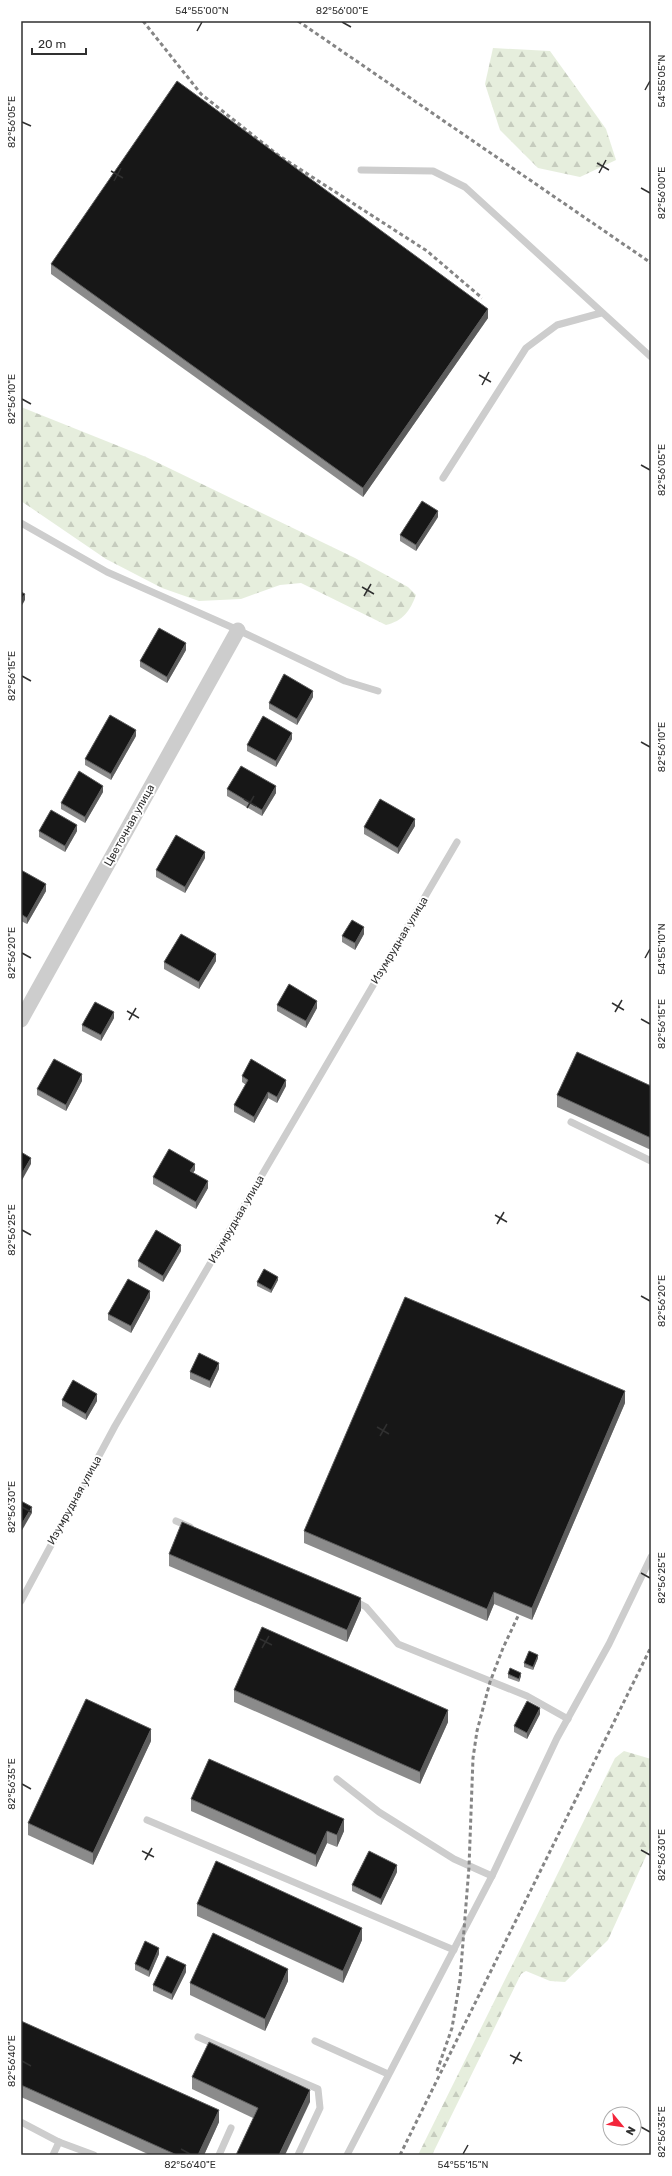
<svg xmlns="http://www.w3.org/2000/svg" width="672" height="2176" viewBox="0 0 672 2176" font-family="Rubik,sans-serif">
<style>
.forest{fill:url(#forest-firs)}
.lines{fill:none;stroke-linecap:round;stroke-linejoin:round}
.service{stroke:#cdcdcd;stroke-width:7}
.minor{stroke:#cdcdcd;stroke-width:15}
.rail{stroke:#858585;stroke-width:3;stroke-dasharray:4 3;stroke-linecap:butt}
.wall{fill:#8b8b8b}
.shaded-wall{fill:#5d5d5d}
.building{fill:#171717;stroke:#5d5d5d}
.ticks{fill:none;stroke:#303030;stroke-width:1.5}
.labels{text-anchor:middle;stroke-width:4;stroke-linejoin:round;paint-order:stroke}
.street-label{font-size:11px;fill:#303030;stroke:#fff}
.neatline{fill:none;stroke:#303030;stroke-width:1.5}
.ticks-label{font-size:10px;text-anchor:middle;fill:#303030}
</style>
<defs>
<pattern id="forest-firs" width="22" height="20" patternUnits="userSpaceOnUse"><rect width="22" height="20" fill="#e6eedd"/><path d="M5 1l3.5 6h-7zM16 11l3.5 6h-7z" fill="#c6ccbe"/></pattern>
</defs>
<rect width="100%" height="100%" fill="#fff"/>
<g class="forest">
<path d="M 493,48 L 550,51 L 606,129 L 616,160 L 580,177 L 538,168 L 500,130 L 485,84 Z"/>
<path d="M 21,407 L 146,457 L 355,558 L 408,587 L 416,595 C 410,611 403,621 386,625 L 301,583 L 280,585 L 241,599 L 199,601 L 162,588 L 106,559 L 21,501 Z"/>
<path d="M 624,1751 L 651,1759 L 651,1845 L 608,1940 L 565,1982 L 550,1981 L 526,1971 L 521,1974 L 432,2155 L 418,2155 L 615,1758 Z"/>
</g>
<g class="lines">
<g class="service">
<path d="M 361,170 L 433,171 L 465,187 L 651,357"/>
<path d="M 443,478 L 526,348 L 557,325 L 601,313"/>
<path d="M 21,523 L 107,572 L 238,630 L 345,681 L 378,691"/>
<path d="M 571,1122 L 651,1161"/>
<path d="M 176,1521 L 190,1527"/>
<path d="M 353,1600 L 366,1607 L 398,1644 L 527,1696 L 568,1719"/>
<path d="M 21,1601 L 115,1426 L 457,842"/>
<path d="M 337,1779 L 379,1812 L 454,1859 L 492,1876"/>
<path d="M 147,1820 L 454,1950"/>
<path d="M 198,2037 L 318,2089 L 320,2108 L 298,2155"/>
<path d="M 315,2041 L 388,2074"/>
<path d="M 21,2122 L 59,2142 L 94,2155"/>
<path d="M 53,2155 L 59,2142"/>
<path d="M 219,2155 L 231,2128"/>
<path d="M 347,2155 L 492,1876 L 557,1738 L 609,1644 L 651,1557"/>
</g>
<path class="minor" d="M 21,1020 L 238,630"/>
<g class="rail">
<path d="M 143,21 L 201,94 L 278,155 L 427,251 L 482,298"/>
<path d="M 298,21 L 651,263"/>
<path d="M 437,2071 L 452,2028 L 460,1980 L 469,1867 L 473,1758 L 477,1731 L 490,1682 L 503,1648 L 519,1614"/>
<path d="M 400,2155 L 651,1647"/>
</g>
</g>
<g class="wall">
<path d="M 51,264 L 488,318 L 363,497 L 51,274 Z"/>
<path d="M 438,517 L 416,551 L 400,541 L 400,535 Z"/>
<path d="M 186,650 L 167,683 L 140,667 L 140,661 Z"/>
<path d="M 313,697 L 297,725 L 269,709 L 269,703 Z"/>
<path d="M 136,736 L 111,780 L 85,765 L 85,759 Z"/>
<path d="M 292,739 L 276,767 L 247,751 L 247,745 Z"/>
<path d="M 227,789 L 276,793 L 262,816 L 227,796 Z"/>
<path d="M 103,792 L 85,823 L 61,809 L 61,803 Z"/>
<path d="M 415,826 L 398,854 L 364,834 L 364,827 Z"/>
<path d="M 39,831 L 77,831 L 65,852 L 39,837 Z"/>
<path d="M 205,858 L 185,893 L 156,877 L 156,870 Z"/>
<path d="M 21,870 L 46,891 L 27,924 L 21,921 Z"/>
<path d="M 364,934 L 355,950 L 342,942 L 342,936 Z"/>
<path d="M 216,961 L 199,989 L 164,969 L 164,962 Z"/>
<path d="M 277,1005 L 317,1008 L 306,1028 L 277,1011 Z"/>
<path d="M 114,1018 L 101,1041 L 82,1031 L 82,1025 Z"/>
<path d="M 242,1076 L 286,1086 L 277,1103 L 268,1098 L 254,1123 L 234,1112 L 234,1105 L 246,1085 L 242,1082 Z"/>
<path d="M 82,1081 L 66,1111 L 37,1095 L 37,1089 Z"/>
<path d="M 651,1086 L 651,1150 L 557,1107 L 557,1095 Z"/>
<path d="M 195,1170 L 193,1173 L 208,1188 L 196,1209 L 153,1184 L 153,1177 Z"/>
<path d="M 181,1251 L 163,1282 L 138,1267 L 138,1261 Z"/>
<path d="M 278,1280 L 271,1293 L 257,1286 L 257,1282 Z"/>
<path d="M 150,1298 L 131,1333 L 108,1320 L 108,1314 Z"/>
<path d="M 219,1369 L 210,1388 L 190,1379 L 190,1372 Z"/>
<path d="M 62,1400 L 97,1401 L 86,1420 L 62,1406 Z"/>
<path d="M 625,1403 L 532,1620 L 494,1604 L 487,1621 L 304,1543 L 304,1531 Z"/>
<path d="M 169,1554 L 361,1610 L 347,1642 L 169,1566 Z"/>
<path d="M 538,1658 L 533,1670 L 524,1667 L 524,1663 Z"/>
<path d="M 508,1674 L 521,1676 L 519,1682 L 508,1678 Z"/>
<path d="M 234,1690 L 448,1722 L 420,1784 L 234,1702 Z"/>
<path d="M 540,1714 L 527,1739 L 514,1732 L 514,1726 Z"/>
<path d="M 151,1741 L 93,1865 L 28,1835 L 28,1823 Z"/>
<path d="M 191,1799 L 344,1831 L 337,1847 L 327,1843 L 316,1867 L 191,1811 Z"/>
<path d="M 397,1872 L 381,1905 L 352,1891 L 352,1885 Z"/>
<path d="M 197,1904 L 362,1940 L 343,1983 L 197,1916 Z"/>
<path d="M 159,1954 L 149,1977 L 135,1970 L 135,1964 Z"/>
<path d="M 186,1972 L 172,2000 L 153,1991 L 153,1985 Z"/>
<path d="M 288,1981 L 265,2031 L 190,1995 L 190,1983 Z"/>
<path d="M 21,2021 L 219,2122 L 204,2155 L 150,2155 L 21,2097 Z"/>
<path d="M 192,2077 L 310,2102 L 253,2118 L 192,2089 Z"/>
</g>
<g class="shaded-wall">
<path d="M 488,309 L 488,318 L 363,497 L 363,488 Z"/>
<path d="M 438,511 L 438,517 L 416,551 L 416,545 Z"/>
<path d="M 25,594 L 25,600 L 21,607 L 21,600 Z"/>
<path d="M 186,643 L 186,650 L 167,683 L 167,677 Z"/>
<path d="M 313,691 L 313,697 L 297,725 L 297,719 Z"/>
<path d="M 136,730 L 136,736 L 111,780 L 111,774 Z"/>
<path d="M 292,733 L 292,739 L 276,767 L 276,761 Z"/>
<path d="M 103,786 L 103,792 L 85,823 L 85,817 Z"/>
<path d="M 276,786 L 276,793 L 262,816 L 262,810 Z"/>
<path d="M 415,819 L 415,826 L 398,854 L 398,848 Z"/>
<path d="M 77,825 L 77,831 L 65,852 L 65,846 Z"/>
<path d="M 205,852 L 205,858 L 185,893 L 185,887 Z"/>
<path d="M 46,884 L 46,891 L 27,924 L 27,918 Z"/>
<path d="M 364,927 L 364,934 L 355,950 L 355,943 Z"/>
<path d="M 216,954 L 216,961 L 199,989 L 199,982 Z"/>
<path d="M 317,1001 L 317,1008 L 306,1028 L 306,1021 Z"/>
<path d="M 114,1012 L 114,1018 L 101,1041 L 101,1035 Z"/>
<path d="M 82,1074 L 82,1081 L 66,1111 L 66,1105 Z"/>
<path d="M 286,1080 L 286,1086 L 277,1103 L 277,1097 Z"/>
<path d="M 268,1092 L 268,1098 L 254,1123 L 254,1117 Z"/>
<path d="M 31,1158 L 31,1164 L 21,1182 L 21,1175 Z"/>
<path d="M 195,1164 L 195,1170 L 190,1177 L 190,1171 Z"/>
<path d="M 208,1181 L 208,1188 L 196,1209 L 196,1202 Z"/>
<path d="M 181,1245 L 181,1251 L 163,1282 L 163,1276 Z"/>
<path d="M 278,1277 L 278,1280 L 271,1293 L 271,1290 Z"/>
<path d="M 150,1291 L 150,1298 L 131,1333 L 131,1326 Z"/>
<path d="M 219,1363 L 219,1369 L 210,1388 L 210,1381 Z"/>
<path d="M 625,1391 L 625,1403 L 532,1620 L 532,1608 Z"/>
<path d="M 97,1394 L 97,1401 L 86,1420 L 86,1414 Z"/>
<path d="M 32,1507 L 32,1513 L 21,1532 L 21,1525 Z"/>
<path d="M 494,1592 L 494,1604 L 487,1621 L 487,1609 Z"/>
<path d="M 361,1598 L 361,1610 L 347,1642 L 347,1630 Z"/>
<path d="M 538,1655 L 538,1658 L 533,1670 L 533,1667 Z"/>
<path d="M 521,1673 L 521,1676 L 519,1682 L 519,1679 Z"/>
<path d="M 540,1708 L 540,1714 L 527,1739 L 527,1733 Z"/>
<path d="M 448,1710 L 448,1722 L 420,1784 L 420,1772 Z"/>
<path d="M 151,1729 L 151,1741 L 93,1865 L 93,1853 Z"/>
<path d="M 344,1819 L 344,1831 L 337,1847 L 337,1835 Z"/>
<path d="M 327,1831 L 327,1843 L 316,1867 L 316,1855 Z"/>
<path d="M 397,1865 L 397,1872 L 381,1905 L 381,1899 Z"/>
<path d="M 362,1928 L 362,1940 L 343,1983 L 343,1971 Z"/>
<path d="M 159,1948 L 159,1954 L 149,1977 L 149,1971 Z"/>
<path d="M 186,1965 L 186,1972 L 172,2000 L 172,1994 Z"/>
<path d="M 288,1969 L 288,1981 L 265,2031 L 265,2019 Z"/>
<path d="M 310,2090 L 310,2102 L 285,2155 L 279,2155 Z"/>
<path d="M 219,2110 L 219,2122 L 204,2155 L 198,2155 Z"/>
</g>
<g class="building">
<path d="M 177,81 L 488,309 L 363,488 L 51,264 Z"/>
<path d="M 422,501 L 438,511 L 416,545 L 400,535 Z"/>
<path d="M 21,592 L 25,594 L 21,600 Z"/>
<path d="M 159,628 L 186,643 L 167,677 L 140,661 Z"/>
<path d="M 284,674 L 313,691 L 297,719 L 269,703 Z"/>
<path d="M 110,715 L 136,730 L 111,774 L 85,759 Z"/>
<path d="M 263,716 L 292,733 L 276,761 L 247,745 Z"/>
<path d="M 241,766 L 276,786 L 262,810 L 227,789 Z"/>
<path d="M 79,771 L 103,786 L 85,817 L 61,803 Z"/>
<path d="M 380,799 L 415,819 L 398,848 L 364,827 Z"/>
<path d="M 51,810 L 77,825 L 65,846 L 39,831 Z"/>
<path d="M 176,835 L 205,852 L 185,887 L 156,870 Z"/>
<path d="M 21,870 L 46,884 L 27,918 L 21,914 Z"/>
<path d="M 352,920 L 364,927 L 355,943 L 342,936 Z"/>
<path d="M 181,934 L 216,954 L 199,982 L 164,962 Z"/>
<path d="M 289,984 L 317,1001 L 306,1021 L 277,1005 Z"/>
<path d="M 95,1002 L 114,1012 L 101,1035 L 82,1025 Z"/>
<path d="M 577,1052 L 651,1086 L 651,1138 L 557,1095 Z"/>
<path d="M 54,1059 L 82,1074 L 66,1105 L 37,1089 Z"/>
<path d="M 251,1059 L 286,1080 L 277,1097 L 268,1092 L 254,1117 L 234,1105 L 248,1080 L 242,1076 Z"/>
<path d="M 169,1149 L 195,1164 L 190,1171 L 208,1181 L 196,1202 L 153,1177 Z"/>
<path d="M 21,1152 L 31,1158 L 21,1175 Z"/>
<path d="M 156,1230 L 181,1245 L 163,1276 L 138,1261 Z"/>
<path d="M 264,1269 L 278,1277 L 271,1290 L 257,1282 Z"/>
<path d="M 128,1279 L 150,1291 L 131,1326 L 108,1314 Z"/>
<path d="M 405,1297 L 625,1391 L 532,1608 L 494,1592 L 487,1609 L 304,1531 Z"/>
<path d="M 199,1353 L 219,1363 L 210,1381 L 190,1372 Z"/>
<path d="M 73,1380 L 97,1394 L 86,1414 L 62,1400 Z"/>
<path d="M 21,1501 L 32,1507 L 21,1525 Z"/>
<path d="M 182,1522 L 361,1598 L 347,1630 L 169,1554 Z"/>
<path d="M 262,1627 L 448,1710 L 420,1772 L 234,1690 Z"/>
<path d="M 529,1651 L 538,1655 L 533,1667 L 524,1663 Z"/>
<path d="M 510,1668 L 521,1673 L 519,1679 L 508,1674 Z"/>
<path d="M 86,1699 L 151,1729 L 93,1853 L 28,1823 Z"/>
<path d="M 527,1701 L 540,1708 L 527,1733 L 514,1726 Z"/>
<path d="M 209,1759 L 344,1819 L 337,1835 L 327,1831 L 316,1855 L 191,1799 Z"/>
<path d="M 369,1851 L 397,1865 L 381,1899 L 352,1885 Z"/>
<path d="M 216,1861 L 362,1928 L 343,1971 L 197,1904 Z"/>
<path d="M 213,1933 L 288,1969 L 265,2019 L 190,1983 Z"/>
<path d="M 145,1941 L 159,1948 L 149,1971 L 135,1964 Z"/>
<path d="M 167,1956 L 186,1965 L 172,1994 L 153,1985 Z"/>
<path d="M 21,2021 L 219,2110 L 198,2155 L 177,2155 L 21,2085 Z"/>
<path d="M 209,2042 L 310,2090 L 279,2155 L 236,2155 L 258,2108 L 192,2077 Z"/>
</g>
<path class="ticks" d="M 342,22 L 351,27M 197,31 L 202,22M 645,90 L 650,81M 22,122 L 31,126M 597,163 L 609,170M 111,171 L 123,178M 599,173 L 606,160M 114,181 L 121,168M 641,188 L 650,193M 479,375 L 491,382M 482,385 L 489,372M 22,399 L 31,404M 641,465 L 650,470M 362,587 L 374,594M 364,596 L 371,584M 22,676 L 31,681M 641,742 L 650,747M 244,799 L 256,806M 247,808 L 254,796M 22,953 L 31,958M 645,958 L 650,949M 612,1003 L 624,1010M 127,1011 L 139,1018M 615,1012 L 622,1000M 641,1019 L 650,1024M 129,1020 L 136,1008M 495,1215 L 507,1222M 497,1224 L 504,1212M 22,1230 L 31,1235M 641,1296 L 650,1301M 377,1427 L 389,1434M 380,1436 L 387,1424M 22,1507 L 31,1512M 641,1573 L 650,1578M 260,1639 L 272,1645M 262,1648 L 269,1636M 22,1784 L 31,1789M 641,1850 L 650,1855M 142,1851 L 154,1857M 145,1860 L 152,1848M 510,2055 L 522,2061M 22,2061 L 31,2066M 513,2064 L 520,2052M 641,2127 L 650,2132M 181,2149 L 190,2154M 463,2154 L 468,2145"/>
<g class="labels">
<g class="street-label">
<text transform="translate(129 825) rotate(-61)" y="4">Цветочная улица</text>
<text transform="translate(399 940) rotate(-59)" y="4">Изумрудная улица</text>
<text transform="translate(236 1219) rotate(-60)" y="4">Изумрудная улица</text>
<text transform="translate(74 1500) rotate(-61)" y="4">Изумрудная улица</text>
</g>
</g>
<rect width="672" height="2176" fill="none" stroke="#ffffff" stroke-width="44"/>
<g transform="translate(622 2126) rotate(119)"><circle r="19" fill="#ffffff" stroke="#acacac"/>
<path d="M0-3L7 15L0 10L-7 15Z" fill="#f3253b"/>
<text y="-6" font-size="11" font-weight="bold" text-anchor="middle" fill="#303030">N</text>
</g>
<path d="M32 48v6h54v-6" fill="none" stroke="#303030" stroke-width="2"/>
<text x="38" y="48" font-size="12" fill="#303030" stroke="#ffffff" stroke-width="3" paint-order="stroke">20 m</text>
<rect x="22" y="22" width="628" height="2132" class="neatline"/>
<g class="ticks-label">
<text x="202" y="14">54°55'00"N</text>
<text x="342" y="14">82°56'00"E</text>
<text transform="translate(661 81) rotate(-90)" y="4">54°55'05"N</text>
<text transform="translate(11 122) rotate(-90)" y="4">82°56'05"E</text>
<text transform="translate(661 193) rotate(-90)" y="4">82°56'00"E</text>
<text transform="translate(11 399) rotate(-90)" y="4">82°56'10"E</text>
<text transform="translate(661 470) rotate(-90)" y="4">82°56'05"E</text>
<text transform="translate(11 676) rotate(-90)" y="4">82°56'15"E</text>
<text transform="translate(661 747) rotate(-90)" y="4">82°56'10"E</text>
<text transform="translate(661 949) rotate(-90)" y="4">54°55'10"N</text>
<text transform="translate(11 953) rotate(-90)" y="4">82°56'20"E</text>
<text transform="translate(661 1024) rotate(-90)" y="4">82°56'15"E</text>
<text transform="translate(11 1230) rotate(-90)" y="4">82°56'25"E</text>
<text transform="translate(661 1301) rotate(-90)" y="4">82°56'20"E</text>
<text transform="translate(11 1507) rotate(-90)" y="4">82°56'30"E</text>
<text transform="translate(661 1578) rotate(-90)" y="4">82°56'25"E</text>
<text transform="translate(11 1784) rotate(-90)" y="4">82°56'35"E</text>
<text transform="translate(661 1855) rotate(-90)" y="4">82°56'30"E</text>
<text transform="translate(11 2061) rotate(-90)" y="4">82°56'40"E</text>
<text transform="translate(661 2132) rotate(-90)" y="4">82°56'35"E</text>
<text x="190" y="2168">82°56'40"E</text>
<text x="463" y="2168">54°55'15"N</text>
</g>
</svg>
